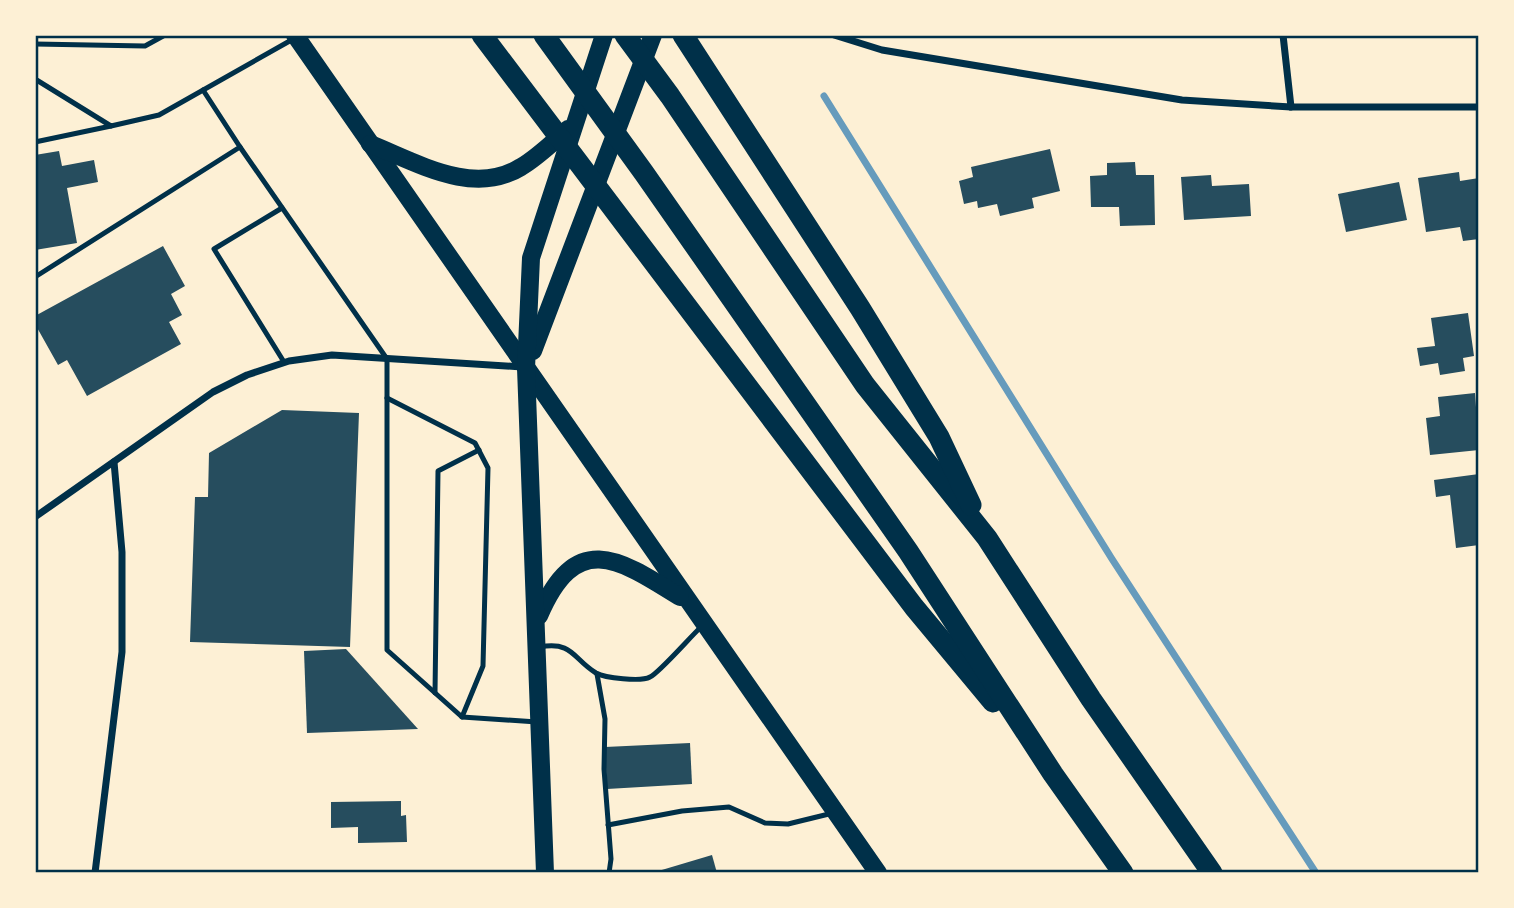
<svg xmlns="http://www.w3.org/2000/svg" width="1514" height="908" viewBox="0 0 1514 908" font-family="Raleway,sans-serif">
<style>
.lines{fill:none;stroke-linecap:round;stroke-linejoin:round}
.stream{stroke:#669bbc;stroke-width:7}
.building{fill:#264d5e}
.service{stroke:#003049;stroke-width:5}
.minor{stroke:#003049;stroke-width:7}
.primary{stroke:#003049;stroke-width:18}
.motorway{stroke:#003049;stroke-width:21}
.neatline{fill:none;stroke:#003049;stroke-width:2.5}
</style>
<rect width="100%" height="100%" fill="#fdf0d5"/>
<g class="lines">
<path class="stream" d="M 824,96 L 1112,559 L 1316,873"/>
</g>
<g class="building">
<path d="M 1050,149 L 1060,191 L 1032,198 L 1034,208 L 1000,216 L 997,204 L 978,208 L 977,201 L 964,204 L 959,181 L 973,177 L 971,167 Z"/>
<path d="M 59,151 L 62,166 L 94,160 L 98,182 L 67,188 L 77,243 L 35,250 L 35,155 Z"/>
<path d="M 1135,162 L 1136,175 L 1154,175 L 1155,225 L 1120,226 L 1119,207 L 1091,207 L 1090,176 L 1107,175 L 1107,163 Z"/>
<path d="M 1459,172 L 1460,181 L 1479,178 L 1479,239 L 1463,241 L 1460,227 L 1426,232 L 1418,178 Z"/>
<path d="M 1211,175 L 1212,186 L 1249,184 L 1251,216 L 1184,220 L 1181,177 Z"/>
<path d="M 1399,182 L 1407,220 L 1346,232 L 1338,194 Z"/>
<path d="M 163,246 L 185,286 L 171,294 L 182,315 L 169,322 L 181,344 L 87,396 L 67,360 L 58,365 L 35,324 L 35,316 Z"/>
<path d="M 1468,313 L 1474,356 L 1463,358 L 1465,371 L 1440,375 L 1438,363 L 1420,366 L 1417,348 L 1435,346 L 1431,318 Z"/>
<path d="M 1475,393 L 1479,450 L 1430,455 L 1426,418 L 1440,416 L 1438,397 Z"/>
<path d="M 282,410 L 359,413 L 350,647 L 190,642 L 195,497 L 208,497 L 209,453 Z"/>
<path d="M 1479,474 L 1479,545 L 1456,548 L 1450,495 L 1436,497 L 1434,480 Z"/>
<path d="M 346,649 L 418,729 L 307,733 L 304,651 Z"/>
<path d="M 690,743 L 692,784 L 607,789 L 605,747 Z"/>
<path d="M 401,801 L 401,816 L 406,815 L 407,842 L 358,843 L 358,827 L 331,828 L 331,802 Z"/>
<path d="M 712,855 L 717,873 L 655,873 L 655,872 Z"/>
</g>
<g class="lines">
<g class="service">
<path d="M 35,44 L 145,46 L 165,35"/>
<path d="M 35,79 L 111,126 L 159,115 L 295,38"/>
<path d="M 35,142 L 111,126"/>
<path d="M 240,147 L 387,359 L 387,650 L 462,717 L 537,722"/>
<path d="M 282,208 L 214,249 L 284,362"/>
<path d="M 35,277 L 240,147 L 203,90"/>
<path d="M 387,398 L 475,443 L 488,468 L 483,666 L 462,717"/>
<path d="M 540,647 C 573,641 573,659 596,673 C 605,678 641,682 650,677 C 659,673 691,636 701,627"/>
<path d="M 597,674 L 605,719 L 604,769 L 611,859 L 609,873"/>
<path d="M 435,693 L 438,471 L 479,450"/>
<path d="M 608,825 L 682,811 L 729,807 L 765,823 L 788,824 L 833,813"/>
</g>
<g class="minor">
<path d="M 834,35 L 882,50 L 1182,100 L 1291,107 L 1479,107"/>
<path d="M 1283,35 L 1291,107"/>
<path d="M 35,517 L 213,392 L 247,375 L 289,361 L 332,355 L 522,367"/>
<path d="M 95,873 L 122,652 L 122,552 L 114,462"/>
</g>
<g class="primary">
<path d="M 295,35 L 878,873"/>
<path d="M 370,144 C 416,162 473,197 521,167 C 538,157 553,142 568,129"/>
<path d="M 533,351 L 653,35"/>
<path d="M 539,616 C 576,530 618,558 680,597"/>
<path d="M 545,873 L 526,368 L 531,258 L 604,35"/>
</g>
<g class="motorway">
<path d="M 482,35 L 914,607 L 993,702"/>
<path d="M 544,35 L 644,173 L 908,551 L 1053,774 L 1123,873"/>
<path d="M 625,35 L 670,96 L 865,385 L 987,538 L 1091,699 L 1212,873"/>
<path d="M 683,35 L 860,308 L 939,437 L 971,505"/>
</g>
</g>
<rect width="1514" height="908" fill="none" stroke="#fdf0d5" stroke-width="74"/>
<rect x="37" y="37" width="1440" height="834" class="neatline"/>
</svg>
